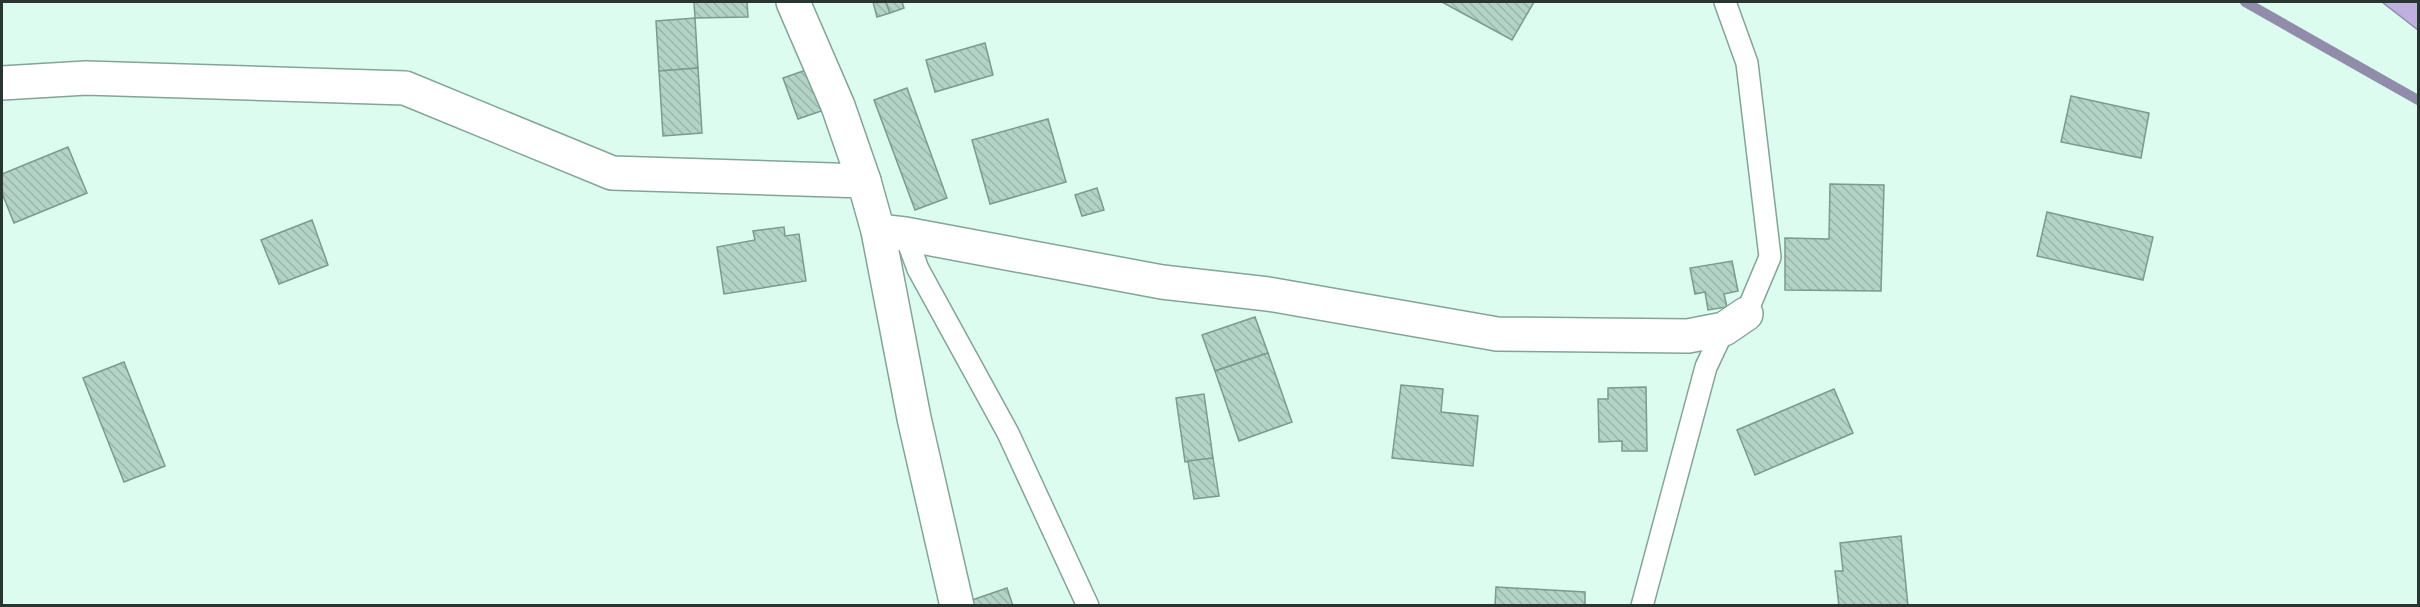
<svg xmlns="http://www.w3.org/2000/svg" width="2420" height="607" viewBox="0 0 2420 607" font-family="'Alegreya Sans',sans-serif">
<style>
.water{fill:#beb1df;stroke:#918caa;stroke-width:1.5}
.lines{fill:none;stroke-linecap:round;stroke-linejoin:round}
.stream{stroke:#918caa;stroke-width:10}
.building{fill:url(#building-back-hatch);stroke:#7c9a8e;stroke-width:1.5}
.lane-casing{stroke:#85a498;stroke-width:24}
.street-casing{stroke:#85a498;stroke-width:36}
.lane{stroke:#fff;stroke-width:21}
.street{stroke:#fff;stroke-width:33}
</style>
<defs>
<pattern id="building-back-hatch" width="6" height="6" patternUnits="userSpaceOnUse" patternTransform="scale(1.5)"><rect width="6" height="6" fill="#b3d3c6"/><path d="M-1 5l2 2M0 0l6 6M5-1l2 2" fill="none" stroke="#9ab6aa"/></pattern>
</defs>
<rect width="100%" height="100%" fill="#dbfcef"/>
<path class="water" d="M 2382,2 L 2418,2 L 2418,30 Z"/>
<g class="lines">
<path class="stream" d="M 2245,2 L 2418,100"/>
</g>
<g class="building">
<path d="M 694,2 L 747,2 L 748,17 L 695,18 Z"/>
<path d="M 873,2 L 886,2 L 890,13 L 877,17 Z"/>
<path d="M 886,2 L 902,2 L 904,8 L 890,13 Z"/>
<path d="M 1442,2 L 1534,2 L 1512,40 Z"/>
<path d="M 695,18 L 698,68 L 659,71 L 656,21 Z"/>
<path d="M 985,43 L 993,75 L 935,92 L 926,60 Z"/>
<path d="M 698,68 L 702,133 L 663,136 L 659,71 Z"/>
<path d="M 809,69 L 824,110 L 798,119 L 783,78 Z"/>
<path d="M 907,88 L 947,198 L 915,210 L 874,100 Z"/>
<path d="M 2071,96 L 2149,113 L 2141,158 L 2061,142 Z"/>
<path d="M 1048,119 L 1066,182 L 990,204 L 972,140 Z"/>
<path d="M 68,147 L 87,193 L 14,223 L 2,193 L 2,174 Z"/>
<path d="M 1830,184 L 1884,185 L 1881,291 L 1785,290 L 1785,238 L 1829,239 Z"/>
<path d="M 1097,188 L 1104,210 L 1082,216 L 1075,195 Z"/>
<path d="M 2047,212 L 2153,237 L 2143,280 L 2037,256 Z"/>
<path d="M 312,220 L 328,265 L 279,284 L 261,240 Z"/>
<path d="M 784,227 L 785,236 L 799,234 L 806,281 L 724,294 L 717,247 L 755,240 L 753,231 Z"/>
<path d="M 1732,261 L 1738,291 L 1724,294 L 1727,307 L 1708,310 L 1705,292 L 1695,294 L 1690,268 Z"/>
<path d="M 1255,317 L 1268,353 L 1215,371 L 1202,335 Z"/>
<path d="M 1268,353 L 1292,422 L 1239,441 L 1215,371 Z"/>
<path d="M 124,362 L 165,466 L 124,482 L 83,378 Z"/>
<path d="M 1401,385 L 1443,389 L 1441,412 L 1478,416 L 1473,466 L 1392,458 Z"/>
<path d="M 1646,387 L 1647,451 L 1622,451 L 1622,441 L 1599,442 L 1598,399 L 1608,399 L 1608,388 Z"/>
<path d="M 1834,389 L 1853,433 L 1755,475 L 1737,430 Z"/>
<path d="M 1204,394 L 1213,458 L 1185,462 L 1176,398 Z"/>
<path d="M 1213,458 L 1219,496 L 1194,499 L 1188,461 Z"/>
<path d="M 1901,536 L 1908,606 L 1839,606 L 1835,571 L 1843,571 L 1840,543 Z"/>
<path d="M 1496,587 L 1585,592 L 1585,606 L 1495,606 Z"/>
<path d="M 1007,588 L 1013,606 L 974,606 L 972,600 Z"/>
</g>
<g class="lines">
<defs>
<g id="lane">
<path d="M 1725,2 L 1747,63 L 1770,257 L 1746,314"/>
<path d="M 905,234 L 918,269 L 1008,433 L 1088,606"/>
<path d="M 1642,606 L 1706,367 L 1724,329"/>
</g>
<g id="street">
<path d="M 793,2 L 838,106 L 864,181"/>
<path d="M 2,83 L 86,78 L 405,88 L 612,173 L 864,181 L 878,231 L 914,418 L 957,606"/>
<path d="M 878,231 L 905,234 L 1162,282 L 1268,294 L 1497,334 L 1688,336 L 1724,329 L 1746,314"/>
</g>
</defs>
<use href="#lane" class="lane-casing"/>
<use href="#street" class="street-casing"/>
<use href="#lane" class="lane"/>
<use href="#street" class="street"/>
</g>
<rect width="2420" height="607" fill="none" stroke="#283530" stroke-width="6"/>
</svg>
